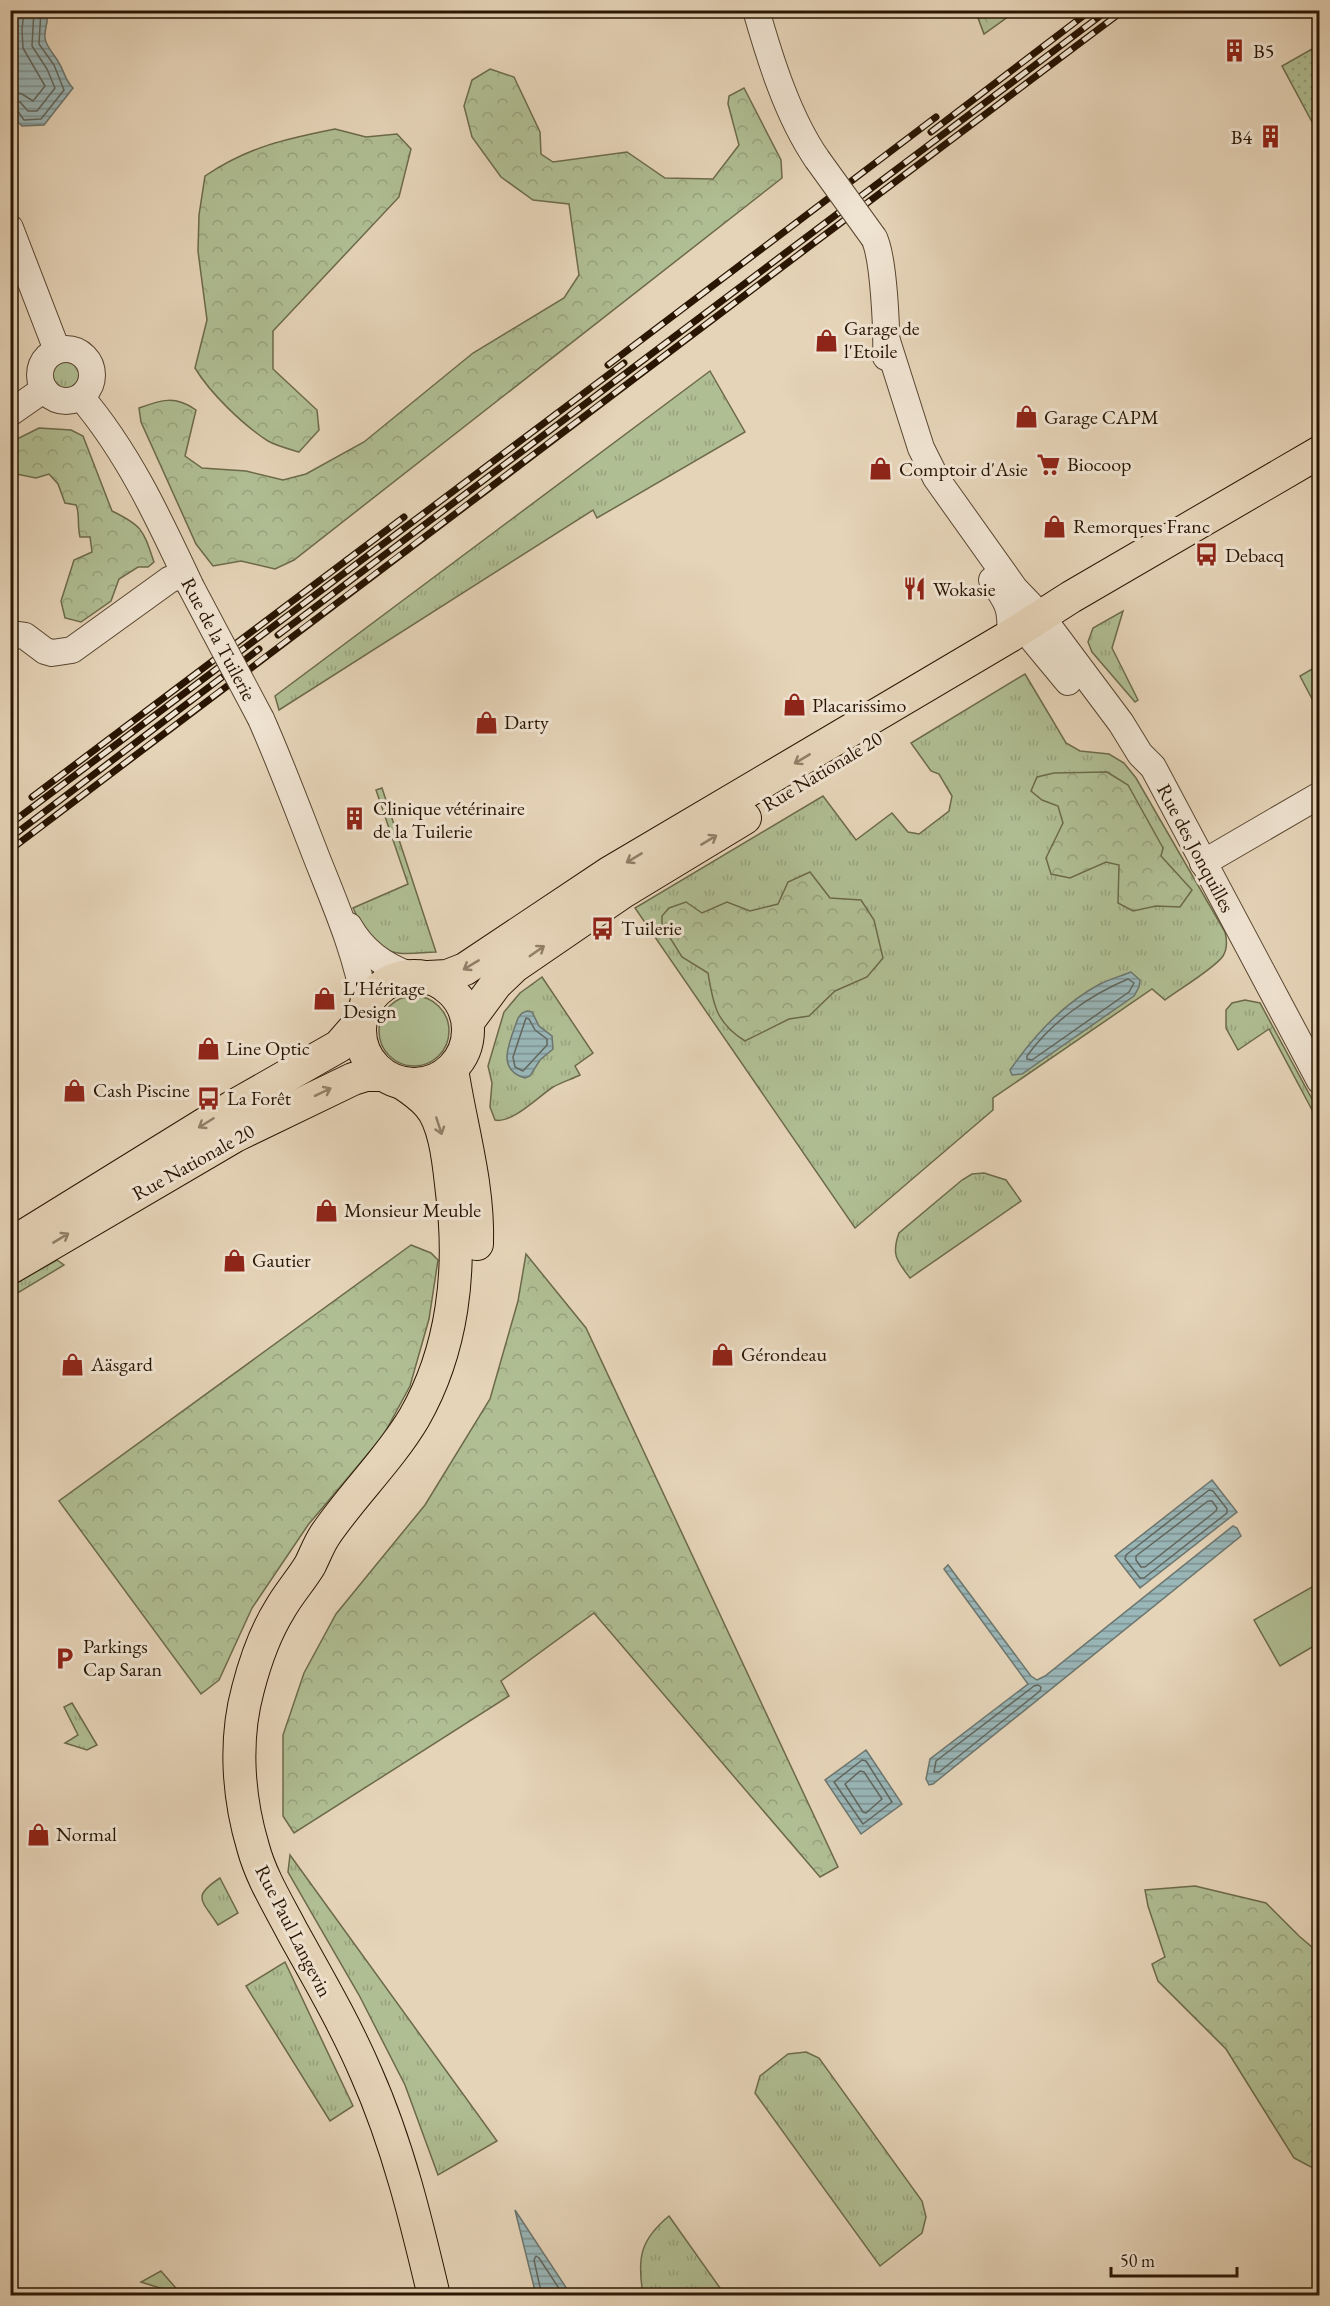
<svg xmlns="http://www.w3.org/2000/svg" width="1330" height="2306" viewBox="0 0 1330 2306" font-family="'EB Garamond',serif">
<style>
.grass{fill:url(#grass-tufts);stroke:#6c6a4a;stroke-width:1.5}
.forest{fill:url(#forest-crowns);stroke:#6c6a4a;stroke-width:1.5}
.park{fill:url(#park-dots);stroke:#6c6a4a;stroke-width:1.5}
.garden{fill:#b0be93;stroke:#6c6a4a;stroke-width:1.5}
.water{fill:url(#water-rules);stroke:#6c766f;stroke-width:1.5}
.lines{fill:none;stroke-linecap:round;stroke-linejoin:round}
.shore{stroke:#61665d;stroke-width:1.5}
.minor-casing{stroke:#584530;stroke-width:28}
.major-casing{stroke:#291502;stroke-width:34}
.minor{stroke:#efe3d1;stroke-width:26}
.major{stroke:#e6d4b8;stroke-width:32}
.rail-casing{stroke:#291502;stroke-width:7}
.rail{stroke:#efe3d1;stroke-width:4.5;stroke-dasharray:14;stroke-linecap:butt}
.minor-bridge-casing{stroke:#584530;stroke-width:28;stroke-linecap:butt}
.minor-bridge{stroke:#efe3d1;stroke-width:26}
.oneway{stroke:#917e66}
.labels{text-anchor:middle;stroke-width:6;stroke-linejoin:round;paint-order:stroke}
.poi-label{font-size:20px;fill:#291502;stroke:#efe3d1;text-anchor:start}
.street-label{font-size:20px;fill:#291502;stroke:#efe3d1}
</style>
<defs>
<pattern id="grass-tufts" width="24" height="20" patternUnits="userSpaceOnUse" patternTransform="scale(1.5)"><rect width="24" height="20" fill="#b0be93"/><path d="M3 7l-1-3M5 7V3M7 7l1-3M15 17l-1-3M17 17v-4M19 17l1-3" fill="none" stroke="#97a27d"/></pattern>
<pattern id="forest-crowns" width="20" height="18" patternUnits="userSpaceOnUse" patternTransform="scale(1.5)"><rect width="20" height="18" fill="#b0be93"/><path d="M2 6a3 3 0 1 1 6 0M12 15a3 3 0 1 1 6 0" fill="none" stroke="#97a27d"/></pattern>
<pattern id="park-dots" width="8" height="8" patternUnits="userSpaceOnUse" patternTransform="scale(1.5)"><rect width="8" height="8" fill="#b0be93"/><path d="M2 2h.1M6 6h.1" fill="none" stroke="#97a27d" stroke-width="1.8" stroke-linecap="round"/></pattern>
<pattern id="water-rules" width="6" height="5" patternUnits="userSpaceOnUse" patternTransform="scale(1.5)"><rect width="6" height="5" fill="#99b6b8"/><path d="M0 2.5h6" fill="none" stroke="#7d9393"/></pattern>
</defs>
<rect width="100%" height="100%" fill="#e6d4b8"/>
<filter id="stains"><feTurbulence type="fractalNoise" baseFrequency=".00333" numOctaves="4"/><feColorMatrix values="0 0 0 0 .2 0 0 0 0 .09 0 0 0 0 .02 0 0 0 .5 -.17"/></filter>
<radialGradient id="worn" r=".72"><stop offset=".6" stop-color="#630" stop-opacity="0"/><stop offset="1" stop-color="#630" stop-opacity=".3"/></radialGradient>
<g class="grass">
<circle cx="65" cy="375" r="14"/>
<path d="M 710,371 L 745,432 L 597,518 L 593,510 L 279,710 L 275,696 Z"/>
<path d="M 1123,611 L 1112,648 L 1138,700 L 1135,702 L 1092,652 L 1088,642 L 1093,628 Z"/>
<path d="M 1319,665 L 1319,712 L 1300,676 Z"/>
<path d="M 1025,674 L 1066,743 L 1080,751 L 1109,754 L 1124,763 L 1136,778 L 1225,932 C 1227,940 1228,948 1223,956 C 1215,968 1178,990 1165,1000 L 1152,989 L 993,1098 L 993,1110 L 855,1228 L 635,908 L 823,796 L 856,840 L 892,813 L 908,832 L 919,834 L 949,811 L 952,796 L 939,774 L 931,771 L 911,743 Z"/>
<path d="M 382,788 L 436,952 C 424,952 410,955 398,953 C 376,950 361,926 353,908 L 408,884 L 376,790 Z"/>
<path d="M 542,977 L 593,1053 L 575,1066 L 580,1075 C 572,1079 562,1082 553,1087 C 539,1096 512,1124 495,1120 L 490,1107 L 492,1083 L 488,1066 L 504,1012 L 520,993 Z"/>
<path d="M 1245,1000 L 1260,1003 L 1319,1112 L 1319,1123 L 1269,1029 L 1238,1050 L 1226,1028 L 1226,1010 L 1232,1003 Z"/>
<path d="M 984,1173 L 1006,1180 L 1021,1201 L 910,1278 C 897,1261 891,1255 899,1233 L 962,1180 L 972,1174 Z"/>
<path d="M 57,1260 L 64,1265 L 11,1297 L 11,1286 Z"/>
<path d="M 72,1703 L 97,1745 L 87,1750 L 65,1743 L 78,1735 L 64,1707 Z"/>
<path d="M 290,1855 L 497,2141 L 438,2175 L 405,2085 L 359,1995 L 288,1872 Z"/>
<path d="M 220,1878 L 238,1913 L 218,1925 C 202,1900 191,1897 220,1878 Z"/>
<path d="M 285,1962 L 353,2106 L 330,2121 L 246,1986 Z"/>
<path d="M 806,2052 L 819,2058 L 922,2201 L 926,2217 L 922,2233 L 880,2266 L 755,2093 L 760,2076 L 788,2054 Z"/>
<path d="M 669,2216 L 725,2295 L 643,2295 C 637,2258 640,2240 669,2216 Z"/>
<path d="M 161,2271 L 182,2295 L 141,2282 Z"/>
</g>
<g class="forest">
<path d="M 975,10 L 1016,10 L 1016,11 L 984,34 Z"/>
<path d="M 490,69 L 514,77 L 540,132 L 541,154 L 553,162 L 627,152 L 665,178 L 713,179 L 739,145 L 728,104 L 729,96 L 744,88 L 781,160 L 782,178 L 294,560 L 275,569 L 241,561 L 213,566 L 196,544 L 141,422 L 139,408 C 161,400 175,395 196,410 L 185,456 L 202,468 L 246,471 L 283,480 L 306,474 L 364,442 L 473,353 L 564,298 L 579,275 L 569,204 L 533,200 L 501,177 L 472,137 L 464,106 L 472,80 Z"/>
<path d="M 335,129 L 366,137 L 397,134 L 411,149 L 399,197 L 273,331 L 273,369 L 317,410 L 319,430 L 299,452 C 289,449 277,446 268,441 C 243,425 210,393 195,368 L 207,320 L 198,251 L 199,215 L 205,176 C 248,147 285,139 335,129 Z"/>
<path d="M 39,428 L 71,430 L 83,436 L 112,511 C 143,526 143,530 154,562 L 148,567 L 138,567 L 119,579 L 111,601 L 81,622 L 65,618 L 61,601 L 74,560 L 92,552 L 90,537 L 80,537 C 77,525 80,513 76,505 L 65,503 L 58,484 L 49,474 L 36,478 L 11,473 L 11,442 Z"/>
<path d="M 1107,772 L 1128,785 L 1163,848 L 1161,856 L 1192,890 L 1180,907 L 1156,906 L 1133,911 L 1118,903 L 1119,865 L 1106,862 L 1070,878 L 1051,874 L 1046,858 L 1063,823 L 1058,806 L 1042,800 L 1031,791 L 1037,777 L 1054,773 Z"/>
<path d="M 810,872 L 830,898 L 861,900 L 874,920 L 883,958 L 867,977 L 835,991 L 809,1016 L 789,1019 L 745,1041 C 716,1023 713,1004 708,973 L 682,957 L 662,925 L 662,916 L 669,908 L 686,902 L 702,913 L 727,902 L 750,911 L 778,904 L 788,882 Z"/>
<path d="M 411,1245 L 431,1253 L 438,1260 L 429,1319 L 410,1386 L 383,1436 L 308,1525 L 252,1608 L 219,1680 L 201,1694 L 59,1501 Z"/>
<path d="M 526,1254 L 586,1328 L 838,1867 L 820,1877 L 594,1613 L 501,1681 L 509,1696 L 294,1833 L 283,1816 L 283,1735 L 304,1673 L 336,1614 L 425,1505 L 490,1399 L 518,1301 Z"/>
<path d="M 1195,1886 L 1266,1903 L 1299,1936 L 1319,1953 L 1319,2166 L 1311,2167 L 1294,2158 L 1226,2049 L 1158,1981 L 1152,1964 L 1165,1957 L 1148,1906 L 1145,1890 Z"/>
</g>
<path class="park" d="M 1319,45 L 1319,135 L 1282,66 Z"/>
<g class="garden">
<circle cx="414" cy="1031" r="35"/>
<path d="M 1319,1583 L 1319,1643 L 1280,1666 L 1254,1620 Z"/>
</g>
<g class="water">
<path d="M 10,11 L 46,11 C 50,20 44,28 45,38 C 46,47 55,55 59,63 C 64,71 66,82 73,88 L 44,125 L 22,126 L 16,120 L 10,103 Z"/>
<path d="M 1131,972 L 1140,980 L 1139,987 L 1134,996 L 1022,1074 L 1012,1075 L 1010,1070 C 1033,1037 1064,1003 1100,984 C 1110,979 1121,976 1131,972 Z"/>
<path d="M 527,1011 L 532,1012 L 539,1026 L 552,1036 L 553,1049 L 540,1060 L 530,1076 L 525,1078 C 494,1069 511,1040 518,1018 L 522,1013 Z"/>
<path d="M 1212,1480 L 1237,1512 L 1140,1588 L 1115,1556 Z"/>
<path d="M 1233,1526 L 1237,1528 L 1241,1536 L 933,1784 L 929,1785 L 926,1779 L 930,1759 L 1028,1684 L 944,1569 L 948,1565 L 1031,1676 L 1037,1680 L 1045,1676 Z"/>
<path d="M 866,1750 L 902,1804 L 861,1834 L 825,1780 Z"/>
<path d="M 515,2210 L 571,2295 L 536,2295 Z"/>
</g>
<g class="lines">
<g class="shore">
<path d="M 10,91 L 22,94 L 33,101 L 45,86 L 23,48 L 22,30 L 24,10"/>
<path d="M 10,100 L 20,102 L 28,111 L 37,111 L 55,88 L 47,69 L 32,46 L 34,10"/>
<path d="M 10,108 L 17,110 L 24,120 L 41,119 L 64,90 L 54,65 L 39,44 L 41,10"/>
<path d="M 1128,979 L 1134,983 L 1129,992 L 1032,1060 L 1027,1059 L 1027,1056 C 1051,1022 1090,995 1128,979 Z"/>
<path d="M 526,1018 L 529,1019 L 535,1030 L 547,1039 L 547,1045 L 523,1071 L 515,1067 L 513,1057 Z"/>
<path d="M 1209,1490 L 1213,1491 L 1227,1509 L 1227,1513 L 1144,1578 L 1140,1578 L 1125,1559 L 1126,1555 Z"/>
<path d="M 1208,1501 L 1212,1501 L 1217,1508 L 1216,1511 L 1145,1567 L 1141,1567 L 1136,1560 L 1136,1556 Z"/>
<path d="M 1038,1685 L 1041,1687 L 1040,1691 L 939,1772 L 934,1772 L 936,1761 L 1034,1686 Z"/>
<path d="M 862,1760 L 866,1761 L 892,1802 L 863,1824 L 834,1782 Z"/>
<path d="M 860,1771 L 864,1772 L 882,1799 L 866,1813 L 863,1812 L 845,1784 Z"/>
<path d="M 542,2296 L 534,2260 L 536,2256 L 539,2258 L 564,2296"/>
</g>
<defs>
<g id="minor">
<path d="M 756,10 C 770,59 788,117 817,159"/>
<path d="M 10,228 L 57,350"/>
<path d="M 874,238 C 884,258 887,332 886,357"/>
<path d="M 887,341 L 921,448 L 936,478 L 1015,589 L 1041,616 L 1121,723 L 1140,754 L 1153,767 L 1320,1081"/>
<circle cx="66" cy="375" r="26"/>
<path d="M 81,397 C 128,452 159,519 190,585"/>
<path d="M 10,413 L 43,390"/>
<path d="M 992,580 C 1008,602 1012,609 1010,636 L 1025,632"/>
<path d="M 1021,614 L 1034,641 L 1068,682"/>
<path d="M 10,634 L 25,636 L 45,651 L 52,653 L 72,650 L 169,580 L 184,573"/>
<path d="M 261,719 C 281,764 298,810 316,856 C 335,904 357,954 365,1005"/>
<path d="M 1203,863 L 1320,795"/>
<path d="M 349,926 C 363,951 384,966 410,975"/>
</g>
<g id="major">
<circle cx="414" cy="1030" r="54"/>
<path d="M 428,977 L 447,976 L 465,969 L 609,873 L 1010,636 L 1071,597 L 1320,452"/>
<path d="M 468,1022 L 496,984 L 515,966 L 623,892 L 745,818"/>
<path d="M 452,1069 C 461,1128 479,1184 477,1244"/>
<path d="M 402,1083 C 411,1089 421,1096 428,1104 C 446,1123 449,1167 452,1193 C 462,1270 453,1350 414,1418 C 389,1460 352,1495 325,1535 C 319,1544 315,1555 310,1565 C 301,1580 289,1593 280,1609 C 265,1633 255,1662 248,1689 C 234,1740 238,1797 253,1847 C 261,1877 278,1904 292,1931 C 318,1978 345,2024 366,2073 C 398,2145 416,2220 434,2296"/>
<path d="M 17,1240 L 232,1107 L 339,1046 L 359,1023"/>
<path d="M 10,1268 L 235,1136 L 353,1079 L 366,1075 L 383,1075"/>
</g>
</defs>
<use href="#minor" class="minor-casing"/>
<use href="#major" class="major-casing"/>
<use href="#minor" class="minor"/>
<use href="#major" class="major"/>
<defs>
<g id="rail">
<path d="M 931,132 L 1091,10"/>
<path d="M 608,365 L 936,117"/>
<path d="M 278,635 L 1108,10"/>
<path d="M 32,797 L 404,517"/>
<path d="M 10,824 L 624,363"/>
<path d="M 10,838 L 259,649"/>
<path d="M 10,850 C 381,569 752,289 1124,10"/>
</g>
</defs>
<use href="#rail" class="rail-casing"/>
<use href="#rail" class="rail"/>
<defs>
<g id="minor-bridge">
<path d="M 817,159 L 874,238"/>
<path d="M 190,585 L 261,719"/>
</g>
</defs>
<use href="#minor-bridge" class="minor-bridge-casing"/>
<use href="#minor-bridge" class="minor-bridge"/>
</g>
<defs><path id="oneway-shaft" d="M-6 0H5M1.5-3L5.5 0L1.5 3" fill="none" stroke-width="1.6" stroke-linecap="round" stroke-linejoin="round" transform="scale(1.5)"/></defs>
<g class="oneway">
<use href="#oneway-shaft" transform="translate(802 759) rotate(149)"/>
<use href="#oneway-shaft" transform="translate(709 840) rotate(-31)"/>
<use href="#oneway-shaft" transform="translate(634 858) rotate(149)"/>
<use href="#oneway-shaft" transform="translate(537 951) rotate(-35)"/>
<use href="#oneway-shaft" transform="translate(471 965) rotate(149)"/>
<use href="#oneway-shaft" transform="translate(323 1092) rotate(-26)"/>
<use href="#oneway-shaft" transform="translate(206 1123) rotate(148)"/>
<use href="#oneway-shaft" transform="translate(439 1126) rotate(72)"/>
<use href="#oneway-shaft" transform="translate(61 1238) rotate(-31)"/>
</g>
<defs>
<symbol id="building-bare" viewBox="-9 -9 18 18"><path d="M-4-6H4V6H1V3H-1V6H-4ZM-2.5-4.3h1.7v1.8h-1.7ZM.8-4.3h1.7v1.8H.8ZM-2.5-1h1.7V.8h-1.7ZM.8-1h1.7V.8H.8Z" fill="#8f2418" stroke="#efe3d1" stroke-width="2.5" paint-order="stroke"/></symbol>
<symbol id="shop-bare" viewBox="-9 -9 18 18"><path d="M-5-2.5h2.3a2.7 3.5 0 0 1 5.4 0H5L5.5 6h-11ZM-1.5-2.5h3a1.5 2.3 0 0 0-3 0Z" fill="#8f2418" stroke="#efe3d1" stroke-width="2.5" paint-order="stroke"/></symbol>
<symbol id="supermarket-bare" viewBox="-9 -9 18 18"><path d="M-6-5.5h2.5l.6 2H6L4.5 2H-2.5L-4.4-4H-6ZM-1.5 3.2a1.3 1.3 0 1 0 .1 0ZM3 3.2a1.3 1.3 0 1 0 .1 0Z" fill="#8f2418" stroke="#efe3d1" stroke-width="2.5" paint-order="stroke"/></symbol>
<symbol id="bus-bare" viewBox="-9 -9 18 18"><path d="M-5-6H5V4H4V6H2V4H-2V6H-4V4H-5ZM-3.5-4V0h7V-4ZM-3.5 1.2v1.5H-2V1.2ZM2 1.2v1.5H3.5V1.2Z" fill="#8f2418" stroke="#efe3d1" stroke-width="2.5" paint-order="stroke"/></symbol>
<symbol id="restaurant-bare" viewBox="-9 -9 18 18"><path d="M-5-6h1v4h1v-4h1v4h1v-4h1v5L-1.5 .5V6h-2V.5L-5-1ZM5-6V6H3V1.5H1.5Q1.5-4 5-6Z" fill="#8f2418" stroke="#efe3d1" stroke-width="2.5" paint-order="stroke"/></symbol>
<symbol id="parking-bare" viewBox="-9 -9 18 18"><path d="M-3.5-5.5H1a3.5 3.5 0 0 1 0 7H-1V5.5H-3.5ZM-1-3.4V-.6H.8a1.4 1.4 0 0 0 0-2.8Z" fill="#8f2418" stroke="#efe3d1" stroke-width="2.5" paint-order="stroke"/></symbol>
</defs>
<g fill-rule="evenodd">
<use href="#building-bare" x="1218" y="34" width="33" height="33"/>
<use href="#building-bare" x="1254" y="120" width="33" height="33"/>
<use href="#shop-bare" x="810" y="324" width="33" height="33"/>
<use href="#shop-bare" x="1010" y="400" width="33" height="33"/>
<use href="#supermarket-bare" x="1032" y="448" width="33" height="33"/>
<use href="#shop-bare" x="864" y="452" width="33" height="33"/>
<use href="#shop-bare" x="1038" y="510" width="33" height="33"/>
<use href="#bus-bare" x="1190" y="538" width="33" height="33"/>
<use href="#restaurant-bare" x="898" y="572" width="33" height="33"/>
<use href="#shop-bare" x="778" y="688" width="33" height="33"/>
<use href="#shop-bare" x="470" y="706" width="33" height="33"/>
<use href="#building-bare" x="338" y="802" width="33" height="33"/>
<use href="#bus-bare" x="586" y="912" width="33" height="33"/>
<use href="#shop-bare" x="308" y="982" width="33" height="33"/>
<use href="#shop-bare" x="192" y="1032" width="33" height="33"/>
<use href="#shop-bare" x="58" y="1074" width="33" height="33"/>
<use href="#bus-bare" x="192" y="1082" width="33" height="33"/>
<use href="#shop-bare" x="310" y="1194" width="33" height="33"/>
<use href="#shop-bare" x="218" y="1244" width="33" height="33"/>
<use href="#shop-bare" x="706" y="1338" width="33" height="33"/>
<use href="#shop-bare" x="56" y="1348" width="33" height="33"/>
<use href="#parking-bare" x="48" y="1642" width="33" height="33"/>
<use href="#shop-bare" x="22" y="1818" width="33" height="33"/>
</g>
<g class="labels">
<g class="poi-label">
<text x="1253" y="58">B5</text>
<text x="1252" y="144" text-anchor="end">B4</text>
<text x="844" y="335">Garage de<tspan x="844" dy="23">l'Etoile</tspan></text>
<text x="1044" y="424">Garage CAPM</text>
<text x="1067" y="471">Biocoop</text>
<text x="899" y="476">Comptoir d'Asie</text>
<text x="1073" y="533">Remorques Franc</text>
<text x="1225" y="562">Debacq</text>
<text x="933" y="596">Wokasie</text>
<text x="812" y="712">Placarissimo</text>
<text x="504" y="729">Darty</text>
<text x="373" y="815">Clinique vétérinaire<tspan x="373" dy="23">de la Tuilerie</tspan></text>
<text x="621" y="935">Tuilerie</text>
<text x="343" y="995">L'Héritage<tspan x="343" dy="23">Design</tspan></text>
<text x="226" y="1055">Line Optic</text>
<text x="93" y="1097">Cash Piscine</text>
<text x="227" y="1105">La Forêt</text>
<text x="344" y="1217">Monsieur Meuble</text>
<text x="252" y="1267">Gautier</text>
<text x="741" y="1361">Gérondeau</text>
<text x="91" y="1371">Aäsgard</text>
<text x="83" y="1653">Parkings<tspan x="83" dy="23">Cap Saran</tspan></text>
<text x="56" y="1841">Normal</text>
</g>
<g class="street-label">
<text transform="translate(219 639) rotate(62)" y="7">Rue de la Tuilerie</text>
<text transform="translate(822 771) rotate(-31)" y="7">Rue Nationale 20</text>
<text transform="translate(1196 848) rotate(62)" y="7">Rue des Jonquilles</text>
<text transform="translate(193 1162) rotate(-29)" y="7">Rue Nationale 20</text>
<text transform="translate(294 1931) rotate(63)" y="7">Rue Paul Langevin</text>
</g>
</g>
<rect width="1330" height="2306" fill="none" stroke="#e6d4b8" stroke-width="36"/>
<rect x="12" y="12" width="1306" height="2282" fill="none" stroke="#291502" stroke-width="3"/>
<rect x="18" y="18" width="1294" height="2270" fill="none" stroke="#291502" stroke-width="1.5"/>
<path d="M1111 2267v9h126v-9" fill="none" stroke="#291502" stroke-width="3"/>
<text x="1120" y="2267" font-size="18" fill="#291502" stroke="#efe3d1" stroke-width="4.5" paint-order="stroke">50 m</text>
<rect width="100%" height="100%" filter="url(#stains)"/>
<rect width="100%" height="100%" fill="url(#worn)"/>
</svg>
